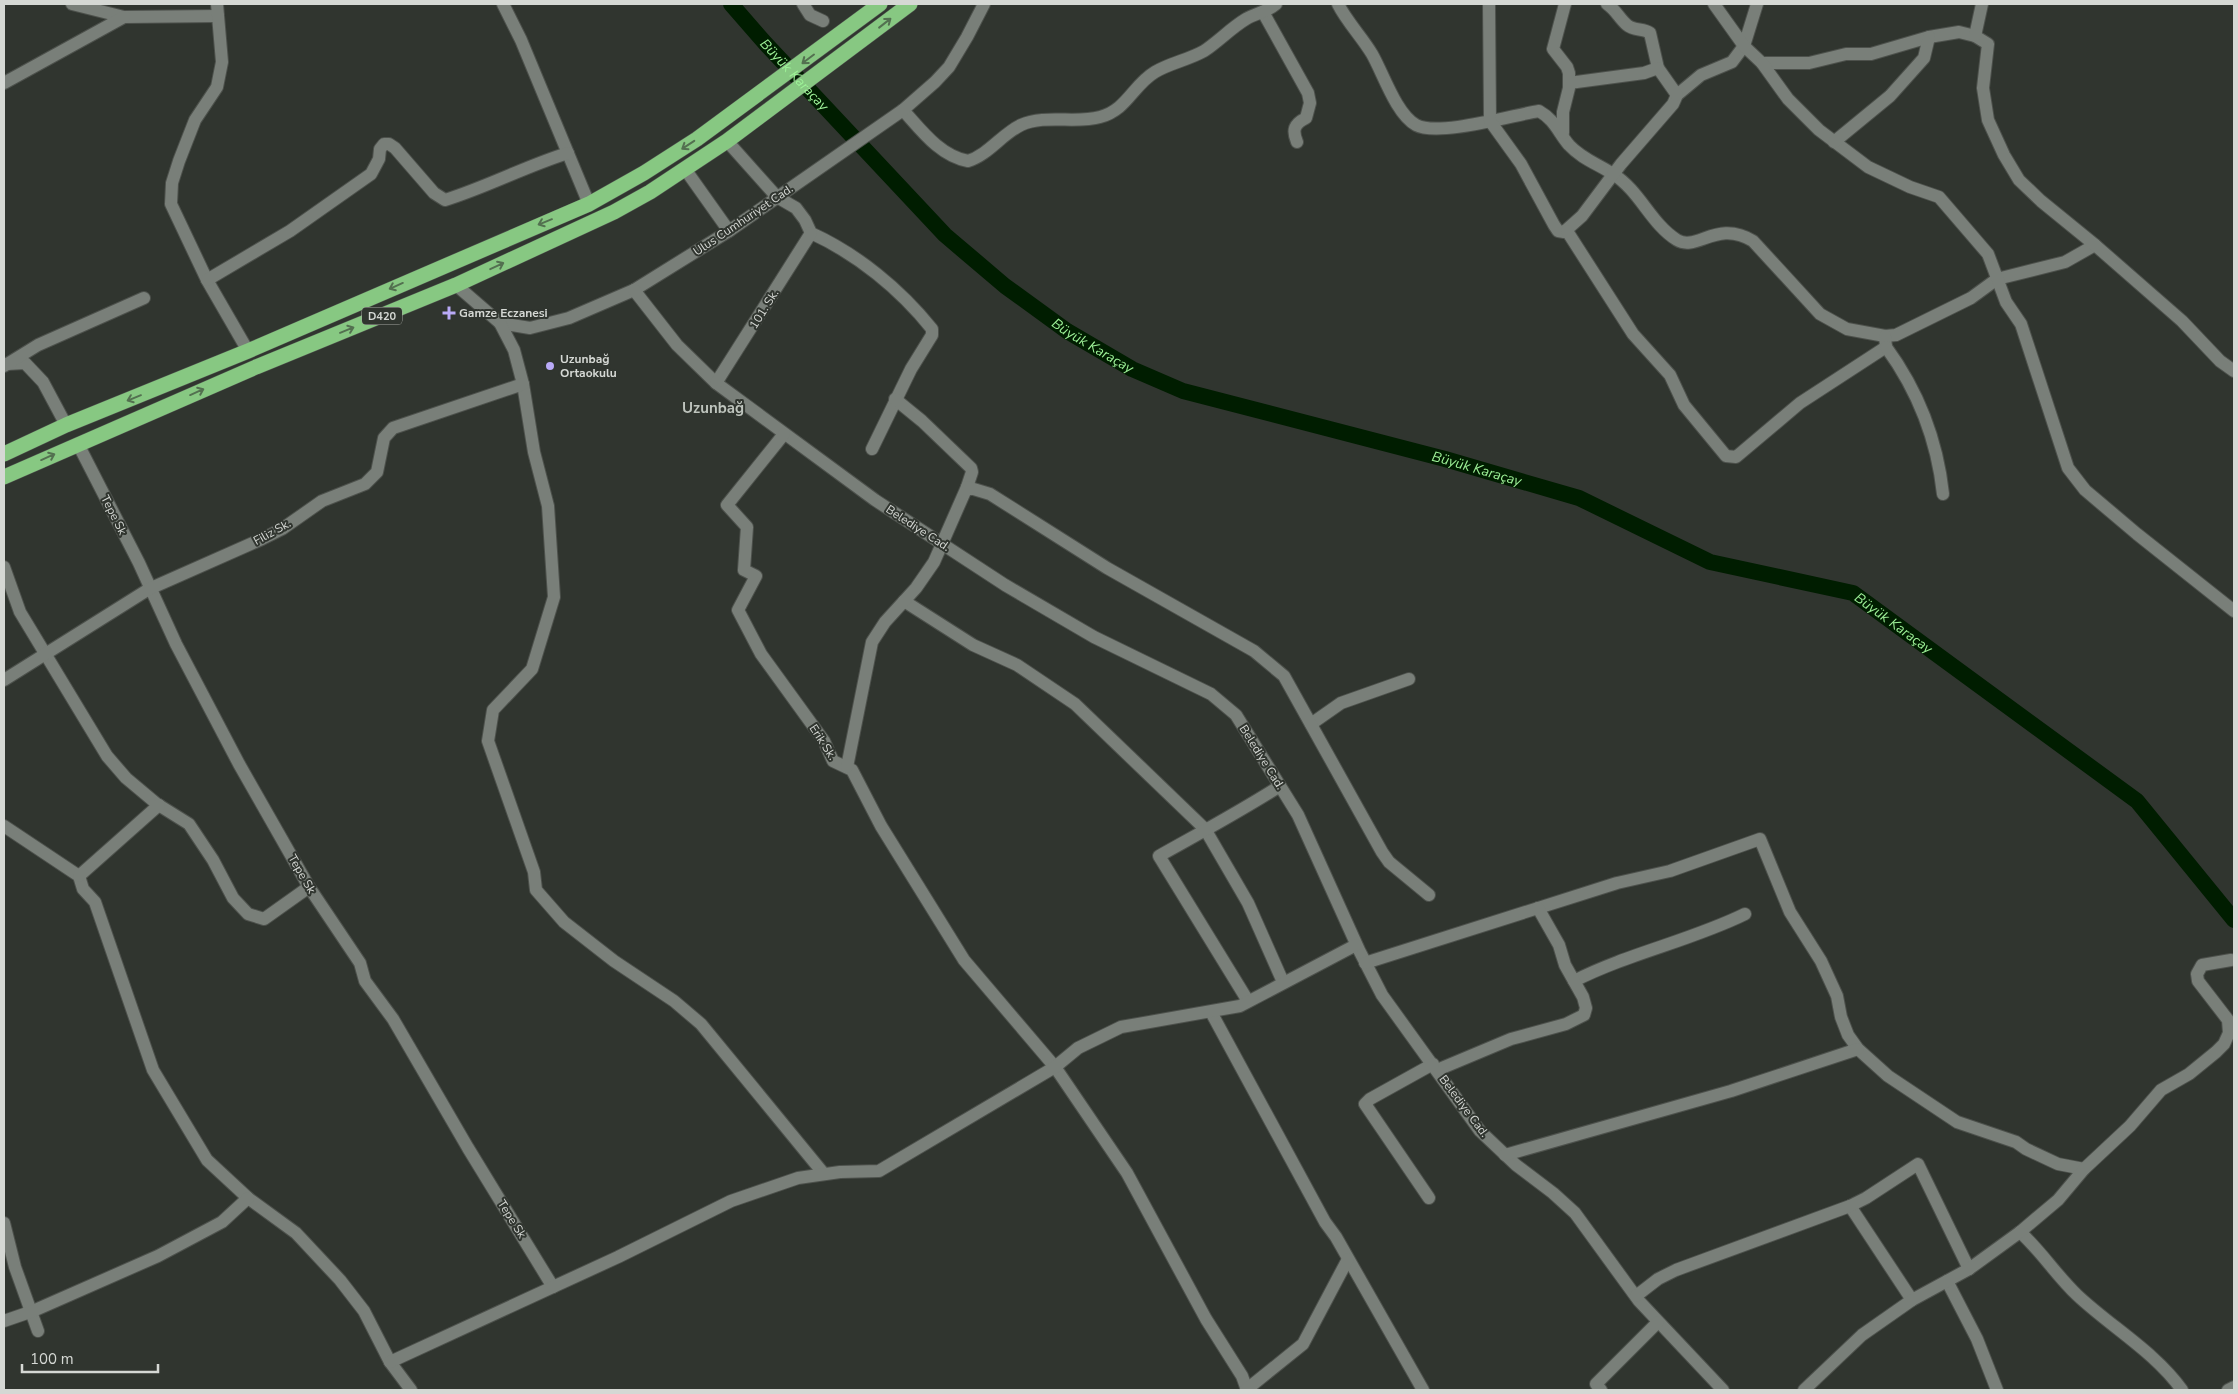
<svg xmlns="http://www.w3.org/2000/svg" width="2238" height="1394" viewBox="0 0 2238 1394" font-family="'Nunito Sans',sans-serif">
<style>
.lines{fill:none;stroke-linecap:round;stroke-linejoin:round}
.river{stroke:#001d00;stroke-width:16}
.minor-casing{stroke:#4d514c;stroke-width:14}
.highway-casing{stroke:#4d514c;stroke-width:16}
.minor{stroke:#797f79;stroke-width:12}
.highway{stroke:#87c882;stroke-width:15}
.oneway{stroke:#537050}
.poi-dot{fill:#b9aaf7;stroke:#30352f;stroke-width:2}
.labels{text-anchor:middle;stroke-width:4;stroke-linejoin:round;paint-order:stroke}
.shield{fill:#30352f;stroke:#a4a7a2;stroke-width:1}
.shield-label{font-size:11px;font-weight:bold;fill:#d5d8d4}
.street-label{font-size:12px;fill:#d5d8d4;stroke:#30352f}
.poi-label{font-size:12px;font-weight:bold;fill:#d5d8d4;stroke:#30352f;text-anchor:start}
.water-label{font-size:14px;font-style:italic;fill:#9df197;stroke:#30352f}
.quarter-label{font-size:15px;font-weight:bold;fill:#bec4bd;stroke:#30352f}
</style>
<rect width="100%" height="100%" fill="#30352f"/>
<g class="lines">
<path class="river" id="s1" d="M 731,4 L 765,43 L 945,235 L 1005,286 L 1067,331 L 1132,369 L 1183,391 L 1445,459 L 1579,498 L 1710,562 L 1853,593 L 2137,801 L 2234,920"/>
<defs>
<g id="minor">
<path d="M 72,4 L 124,17 L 218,16"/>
<path d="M 217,4 L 222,62 L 217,87 L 195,120 L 179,161 L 172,183 L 171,204 L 207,280 L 248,351"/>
<path d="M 503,4 L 521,40 L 589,204"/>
<path d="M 803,4 L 810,15 L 823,21"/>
<path d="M 1338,4 C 1347,22 1362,37 1372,54 C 1383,73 1396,114 1416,125 C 1438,137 1513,115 1539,111 C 1555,120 1558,132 1569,145 C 1582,159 1598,164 1613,174 C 1640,191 1651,224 1677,240 C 1697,252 1717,219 1753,241 L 1820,314 L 1847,329 L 1885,336 L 1896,335 L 1971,298 L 1997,279 L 2065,262 L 2095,245"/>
<path d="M 1489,4 L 1490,121 L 1521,164 L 1554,225 L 1558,231 L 1564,232 L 1582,216 L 1621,164 L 1673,104 L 1677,95 L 1701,75 L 1732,62 L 1744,46 L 1757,4"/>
<path d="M 1607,4 C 1616,10 1619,18 1627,25 C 1634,31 1643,28 1650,33 L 1658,68 L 1677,95"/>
<path d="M 1714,4 L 1744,46 L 1762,63 L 1809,63 L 1846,54 L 1871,54 L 1929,37 L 1959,32 L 1975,36 L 1988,44 L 1983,88 L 1988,120 L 2004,155 L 2019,180 L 2041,201 L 2095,245 L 2182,321 L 2220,361 L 2234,371"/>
<path d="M 1263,12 L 1308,93 L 1310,103 L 1306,118 C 1294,124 1292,130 1297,142"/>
<path d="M 1975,36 L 1982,4"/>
<path d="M 1762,63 L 1788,99 L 1819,130 L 1868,167 L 1910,187 L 1939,197 L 1988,254 L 2006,302 L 2021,324 L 2068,468 L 2085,490 L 2137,534 L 2234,611"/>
<path d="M 4,83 L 124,17"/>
<path d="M 1569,83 L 1644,73 L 1658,68"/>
<path d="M 903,110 C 921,130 940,156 968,161 C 988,155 1002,134 1021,125 C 1045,114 1076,124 1100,117 C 1127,110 1133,85 1155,72 C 1170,63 1188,60 1204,51 C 1219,41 1231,28 1246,19 C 1256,13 1267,12 1276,4"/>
<path d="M 1563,133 L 1563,112 L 1569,88 L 1569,73 L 1567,67 L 1553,49 L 1565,4"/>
<path d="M 727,141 L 777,197 L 796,208 L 805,220 L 811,233 C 857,254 900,289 932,329 L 932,335 L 911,369 L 872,449"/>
<path d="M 1834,142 L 1890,96 L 1924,58 L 1929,37"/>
<path d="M 685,169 L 729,231"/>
<path d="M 1567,231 L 1633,334 L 1670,375 L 1684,405 L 1726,456 L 1736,457 L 1800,403 L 1886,347 L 1885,336"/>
<path d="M 207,280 L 290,231 L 371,174 L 379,159 L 380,149 L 384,144 L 389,144 L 395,148 L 434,193 L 445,200 C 487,187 526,166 568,153"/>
<path d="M 456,285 L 500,323 L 530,328 L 569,318 L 634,290 L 729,231 L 903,110 L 935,82 L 949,67 L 967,37 L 984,4"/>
<path d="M 634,290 L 677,345 L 716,383 L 875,500 L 1005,585 L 1094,637 L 1211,694 L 1236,715 L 1298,815 L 1359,950 L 1382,995 L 1480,1131 L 1516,1165 L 1553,1193 L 1575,1213 L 1639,1301 L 1723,1390"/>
<path d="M 500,323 L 514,350 L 523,384 L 534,452 L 548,506 L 554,597 L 532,669 L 493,710 L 488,741 L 534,872 L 536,890 L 564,922 L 614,961 L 674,1001 L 701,1024 L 824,1174"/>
<path d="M 1886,347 C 1919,392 1937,439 1943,494"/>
<path d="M 7,364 L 25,363 L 43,382 L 66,425"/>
<path d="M 4,366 L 38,345 L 144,298"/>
<path d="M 716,383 L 811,233"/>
<path d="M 895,399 L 922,421 L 971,468 L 972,472 L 967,487"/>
<path d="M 784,434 L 727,505 L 747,527 L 744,570 L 756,576 L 738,610 L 761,654 L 824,741 L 833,761 L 852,770 L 881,826 L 964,960 L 1055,1067 L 1127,1173 L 1206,1319 L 1242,1376 L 1247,1390"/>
<path d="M 78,444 L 139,563 L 176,644 L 239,764 L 309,887 L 360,963 L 365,981 L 393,1019 L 468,1148 L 553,1287"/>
<path d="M 4,567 L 20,612 L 107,756 L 126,778 L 157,804 L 189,824 L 213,860 L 233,898 L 248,914 L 264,919 L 309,887"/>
<path d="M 904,601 L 973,645 L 1017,665 L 1075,704 L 1205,829 L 1248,903 L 1283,982"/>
<path d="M 4,680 L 149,589 L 262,539 L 282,529 L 322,501 L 365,484 L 377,472 L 384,438 L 393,428 L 523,384"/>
<path d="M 1311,724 L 1341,703 L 1409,679"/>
<path d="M 847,767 L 872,642 L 885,622 L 916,588 L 934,562 L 967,487 L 990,494 L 1107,568 L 1254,651 L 1284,676 L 1382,852 L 1389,862 L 1429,895"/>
<path d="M 4,826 L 79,876 L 83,889 L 95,902 L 153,1070 L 207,1160 L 248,1198 L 296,1233 L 340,1280 L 364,1311 L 390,1362 L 411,1390"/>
<path d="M 79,876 L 159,805"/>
<path d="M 1365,963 L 1617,883 L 1670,871 L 1760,839 L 1790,912 L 1821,961 L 1837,996 L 1841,1017 L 1848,1035 L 1858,1049 L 1888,1076 L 1957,1122 L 2016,1142 L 2026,1149 L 2058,1164 L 2084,1169"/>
<path d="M 1574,981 C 1629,953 1690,941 1745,914"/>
<path d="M 1248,1001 L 1159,856 C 1200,833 1241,811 1280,786"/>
<path d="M 1211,1012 L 1325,1222 L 1336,1237 L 1423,1390"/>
<path d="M 1437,1070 L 1511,1039 L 1566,1024 L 1584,1015 L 1586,1008 L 1583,997 L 1565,965 L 1559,945 L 1538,908"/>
<path d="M 1505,1155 L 1731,1091 L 1858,1049"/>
<path d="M 1429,1198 L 1365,1104 L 1370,1099 L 1433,1064"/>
<path d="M 1850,1206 L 1912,1300"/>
<path d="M 4,1223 L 15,1267 L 38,1331"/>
<path d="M 2020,1232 C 2041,1251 2056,1275 2077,1295 C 2111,1327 2155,1352 2182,1390"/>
<path d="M 1947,1281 L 1977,1339 L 1997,1390"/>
<path d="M 1636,1296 L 1658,1279 L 1676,1270 L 1850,1206 L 1866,1198 L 1918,1164 L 1969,1269"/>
<path d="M 4,1321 L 33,1311 L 158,1256 L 222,1222 L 248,1198"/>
<path d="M 390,1362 L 618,1257 L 731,1201 L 798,1178 L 840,1172 L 879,1171 L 1055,1067 L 1078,1048 L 1121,1027 L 1240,1006 L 1356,945"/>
<path d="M 1246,1390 L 1303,1344 L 1348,1259"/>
<path d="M 1601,1390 L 1596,1384 L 1658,1322"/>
<path d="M 1804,1390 L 1862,1335 L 1912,1300 L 1969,1269 L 2020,1232 L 2058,1200 L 2084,1169 L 2130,1126 L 2161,1090 L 2189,1074 L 2216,1052 L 2224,1044 L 2229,1033 L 2228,1020 L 2198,981 L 2197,974 L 2202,965 L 2231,960"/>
<path d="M 2228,1390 L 2234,1387"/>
</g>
<g id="highway">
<path d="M 4,454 L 66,425 L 248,351 L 589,204 L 644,173 L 697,139 L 880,4"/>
<path d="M 4,477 L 256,367 L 456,285 L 614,212 L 650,192 L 727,141 L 910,4"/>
</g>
</defs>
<use href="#minor" class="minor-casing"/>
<use href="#highway" class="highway-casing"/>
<use href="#minor" class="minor"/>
<use href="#highway" class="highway"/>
</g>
<defs><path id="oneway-shaft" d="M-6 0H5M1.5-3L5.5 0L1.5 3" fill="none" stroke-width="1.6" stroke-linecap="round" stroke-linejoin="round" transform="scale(1.25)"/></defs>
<g class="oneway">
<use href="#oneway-shaft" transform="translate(885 23) rotate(-38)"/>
<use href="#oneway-shaft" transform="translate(808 59) rotate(143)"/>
<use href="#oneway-shaft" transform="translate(688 145) rotate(147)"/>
<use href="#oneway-shaft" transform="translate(545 222) rotate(158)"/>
<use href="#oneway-shaft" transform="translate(497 266) rotate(-25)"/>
<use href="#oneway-shaft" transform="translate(396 286) rotate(156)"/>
<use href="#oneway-shaft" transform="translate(347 330) rotate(-22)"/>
<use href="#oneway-shaft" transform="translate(197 392) rotate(-24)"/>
<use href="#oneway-shaft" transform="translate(134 398) rotate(158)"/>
<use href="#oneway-shaft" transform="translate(48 457) rotate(-24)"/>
</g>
<g class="poi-dot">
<path d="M446.5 305.5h5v5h5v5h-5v5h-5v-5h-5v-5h5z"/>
<circle cx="550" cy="366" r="5"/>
</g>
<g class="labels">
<rect class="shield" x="362" y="307.5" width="40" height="17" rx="4"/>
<g class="shield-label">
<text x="382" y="320">D420</text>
</g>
<g class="street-label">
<text transform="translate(743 220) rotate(-34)" y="4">Ulus Cumhuriyet Cad.</text>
<text transform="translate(764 309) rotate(-58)" y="4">101. Sk.</text>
<text transform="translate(114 515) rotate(63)" y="4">Tepe Sk</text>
<text transform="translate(918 528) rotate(33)" y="4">Belediye Cad.</text>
<text transform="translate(272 532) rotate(-29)" y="4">Filiz Sk.</text>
<text transform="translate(823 742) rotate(57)" y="4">Erik Sk.</text>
<text transform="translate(1262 757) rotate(58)" y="4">Belediye Cad.</text>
<text transform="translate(302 874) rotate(60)" y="4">Tepe Sk</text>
<text transform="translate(1464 1106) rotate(53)" y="4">Belediye Cad.</text>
<text transform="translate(512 1219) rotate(58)" y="4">Tepe Sk</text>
</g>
<g class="poi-label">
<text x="459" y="317">Gamze Eczanesi</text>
<text x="560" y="363">Uzunbağ<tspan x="560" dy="14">Ortaokulu</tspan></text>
</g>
<g class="water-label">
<text dy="5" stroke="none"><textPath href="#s1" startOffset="95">Büyük Karaçay</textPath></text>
<text dy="5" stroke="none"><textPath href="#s1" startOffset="500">Büyük Karaçay</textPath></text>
<text dy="5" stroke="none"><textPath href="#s1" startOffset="905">Büyük Karaçay</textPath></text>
<text dy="5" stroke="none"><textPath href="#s1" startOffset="1354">Büyük Karaçay</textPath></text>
</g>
<g class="quarter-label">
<text x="713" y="413">Uzunbağ</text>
</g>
</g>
<rect width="2238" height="1394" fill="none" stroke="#d5d8d4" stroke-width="10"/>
<path d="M22 1364v8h136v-8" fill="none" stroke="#d5d8d4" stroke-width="2.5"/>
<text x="30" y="1364" font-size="15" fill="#d5d8d4" stroke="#30352f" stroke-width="4" paint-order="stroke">100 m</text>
</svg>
